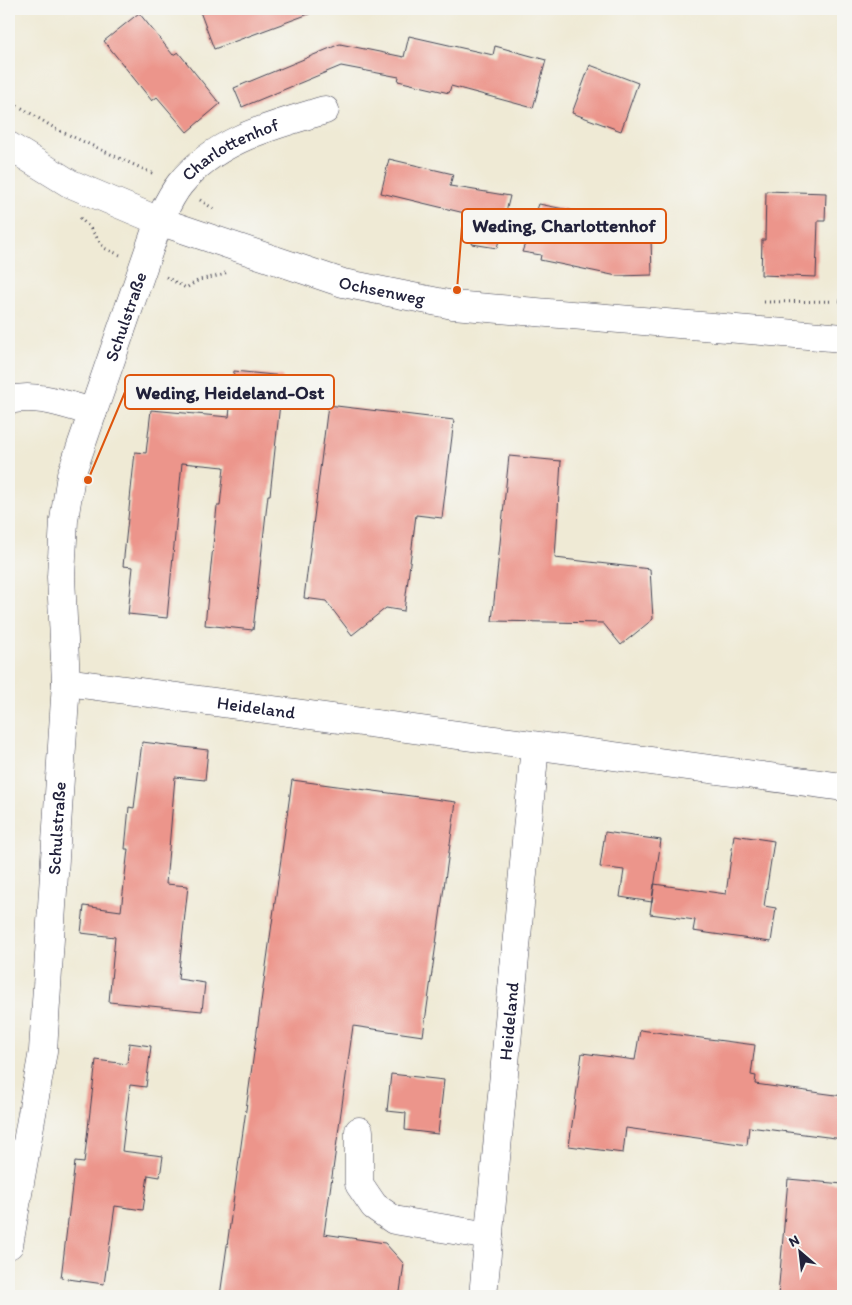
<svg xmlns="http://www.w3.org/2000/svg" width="852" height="1305" viewBox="0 0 852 1305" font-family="Itim,sans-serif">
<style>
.building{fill:#ec958b}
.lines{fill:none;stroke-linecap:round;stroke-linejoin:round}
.minor-casing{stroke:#414052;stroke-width:29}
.major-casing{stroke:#414052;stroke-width:29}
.path{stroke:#414052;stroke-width:3;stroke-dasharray:1 4;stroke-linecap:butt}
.minor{stroke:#fff;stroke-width:28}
.major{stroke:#fff;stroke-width:28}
.labels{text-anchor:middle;stroke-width:5;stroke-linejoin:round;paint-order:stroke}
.street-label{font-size:18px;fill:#22223b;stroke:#f6f6f2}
.leader{fill:none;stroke:#de560e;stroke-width:2}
.callout-dot{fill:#de560e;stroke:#f6f6f2;stroke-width:2}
.callout{fill:#f6f6f2;stroke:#de560e;stroke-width:2}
.callout-label{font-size:19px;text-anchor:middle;font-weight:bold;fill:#22223b}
</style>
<rect width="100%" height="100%" fill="#f6f6f2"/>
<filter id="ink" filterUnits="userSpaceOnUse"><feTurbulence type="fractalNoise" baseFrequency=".02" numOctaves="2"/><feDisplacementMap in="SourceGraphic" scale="10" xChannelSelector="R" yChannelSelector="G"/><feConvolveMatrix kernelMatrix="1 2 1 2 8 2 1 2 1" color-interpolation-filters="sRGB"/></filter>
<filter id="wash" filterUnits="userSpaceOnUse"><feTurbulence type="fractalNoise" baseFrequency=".0096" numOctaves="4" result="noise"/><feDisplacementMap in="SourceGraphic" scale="20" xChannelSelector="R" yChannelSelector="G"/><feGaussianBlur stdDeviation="1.12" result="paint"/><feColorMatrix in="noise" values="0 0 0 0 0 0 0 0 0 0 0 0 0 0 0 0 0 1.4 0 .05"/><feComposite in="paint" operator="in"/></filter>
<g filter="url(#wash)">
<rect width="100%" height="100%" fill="#efead5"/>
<g id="blocks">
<g class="building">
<path d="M 199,9 L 317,9 L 317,11 L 214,49 Z"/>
<path d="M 139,13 L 173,55 L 178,52 L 220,104 L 187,132 L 157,97 L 152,101 L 104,41 Z"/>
<path d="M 409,36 L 493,55 L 495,46 L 546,60 L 533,108 L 451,86 L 449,93 L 398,81 L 399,77 L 341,66 L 242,107 L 234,88 L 340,44 L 404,57 Z"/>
<path d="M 590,65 L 638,83 L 621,131 L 572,113 Z"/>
<path d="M 389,159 L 453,174 L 450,186 L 510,196 L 497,248 L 472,244 L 477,216 L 381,193 Z"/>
<path d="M 766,191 L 826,193 L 825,221 L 818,221 L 816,277 L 761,275 L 762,240 L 765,240 Z"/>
<path d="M 539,204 L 614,219 L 609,239 L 651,238 L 652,275 L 617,276 L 540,260 L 541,255 L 522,252 Z"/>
<path d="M 234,371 L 283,376 L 270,495 L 268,495 L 253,630 L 205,625 L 217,506 L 220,506 L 224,467 L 182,463 L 167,618 L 128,614 L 133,567 L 123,566 L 135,452 L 146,453 L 151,410 L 229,417 Z"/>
<path d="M 328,405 L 454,420 L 442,518 L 416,515 L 404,611 L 386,608 L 352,635 L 326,601 L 304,598 Z"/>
<path d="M 509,456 L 561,461 L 555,558 L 650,569 L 653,619 L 621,645 L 603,623 L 492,621 Z"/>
<path d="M 142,742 L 208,750 L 205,780 L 175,777 L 166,884 L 188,886 L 178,979 L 205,983 L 202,1011 L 109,1002 L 115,937 L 81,933 L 84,906 L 121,911 L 128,849 L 125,849 L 129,807 L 134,808 Z"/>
<path d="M 292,780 L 456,802 L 423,1036 L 353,1026 L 324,1234 L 385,1243 L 404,1264 L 400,1292 L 393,1296 L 220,1296 Z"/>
<path d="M 605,832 L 661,840 L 652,902 L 620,897 L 624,870 L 600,867 Z"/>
<path d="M 734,835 L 774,841 L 764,906 L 776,908 L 771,942 L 693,931 L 695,920 L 650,914 L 654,884 L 726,894 Z"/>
<path d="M 640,1030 L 755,1045 L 751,1075 L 756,1076 L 755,1084 L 843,1096 L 843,1139 L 749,1127 L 747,1145 L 626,1128 L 623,1153 L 569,1146 L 582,1053 L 635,1060 Z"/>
<path d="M 129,1043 L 151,1046 L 146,1087 L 130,1085 L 122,1151 L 163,1156 L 160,1177 L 148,1175 L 143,1210 L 115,1206 L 104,1284 L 61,1278 L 75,1162 L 84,1163 L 96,1060 L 127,1064 Z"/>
<path d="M 391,1074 L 444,1080 L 438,1134 L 405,1130 L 406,1113 L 387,1111 Z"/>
<path d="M 788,1179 L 843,1184 L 843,1296 L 778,1296 Z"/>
</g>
</g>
</g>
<g filter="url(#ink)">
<use href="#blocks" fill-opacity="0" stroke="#414052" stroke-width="1"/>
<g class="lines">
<defs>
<g id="minor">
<path d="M 9,400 C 37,393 66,405 93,412"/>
<path id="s1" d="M 66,682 L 843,787"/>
<path d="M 359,1131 L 359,1184 L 374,1206 L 394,1220 L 489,1236"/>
<path id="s2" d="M 9,1245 L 43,1051 L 66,682 L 61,577 L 64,520 L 71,475 L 159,221 C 165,209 171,195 180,184 C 216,139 272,126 325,110"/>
<path id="s3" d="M 483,1296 L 535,746"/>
</g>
<g id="major">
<path id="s4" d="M 9,146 L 69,183 L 159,221 L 343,283 L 453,305 L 843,338"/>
</g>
</defs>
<use href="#minor" class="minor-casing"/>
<use href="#major" class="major-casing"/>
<g class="path">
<path d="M 9,100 L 56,129 L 154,174"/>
<path d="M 200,200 L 214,209"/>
<path d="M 80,218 L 90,228 L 104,248 L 120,255"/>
<path d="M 166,277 L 186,288 L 199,280 L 222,275 L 227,272"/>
<path d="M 764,302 L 843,301"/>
</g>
<use href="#minor" class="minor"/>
<use href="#major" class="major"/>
</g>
</g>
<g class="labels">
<g class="street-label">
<text dy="6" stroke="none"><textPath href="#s2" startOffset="1148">Charlottenhof</textPath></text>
<text dy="6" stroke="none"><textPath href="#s4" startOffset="402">Ochsenweg</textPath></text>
<text dy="6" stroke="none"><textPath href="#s2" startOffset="942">Schulstraße</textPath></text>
<text dy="6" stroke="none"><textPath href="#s1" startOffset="192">Heideland</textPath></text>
<text dy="6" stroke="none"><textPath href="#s2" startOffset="420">Schulstraße</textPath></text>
<text dy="6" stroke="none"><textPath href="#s3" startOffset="276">Heideland</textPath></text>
</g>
</g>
<path class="leader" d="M457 290L462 226M88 480L125 392"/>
<g class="callout-dot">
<circle cx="457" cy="290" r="5"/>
<circle cx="88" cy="480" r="5"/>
</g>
<g class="callout">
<rect x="462" y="209" width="204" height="34" rx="5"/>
<rect x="125" y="375" width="209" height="34" rx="5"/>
</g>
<g class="callout-label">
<text x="564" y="232">Weding, Charlottenhof</text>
<text x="230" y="399">Weding, Heideland-Ost</text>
</g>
<rect width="852" height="1305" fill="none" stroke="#f6f6f2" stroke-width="30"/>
<g transform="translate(800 1252) rotate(332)" stroke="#f6f6f2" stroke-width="4" paint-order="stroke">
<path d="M0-4L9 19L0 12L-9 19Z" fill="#22223b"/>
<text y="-8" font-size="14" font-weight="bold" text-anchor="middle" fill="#22223b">N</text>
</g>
</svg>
